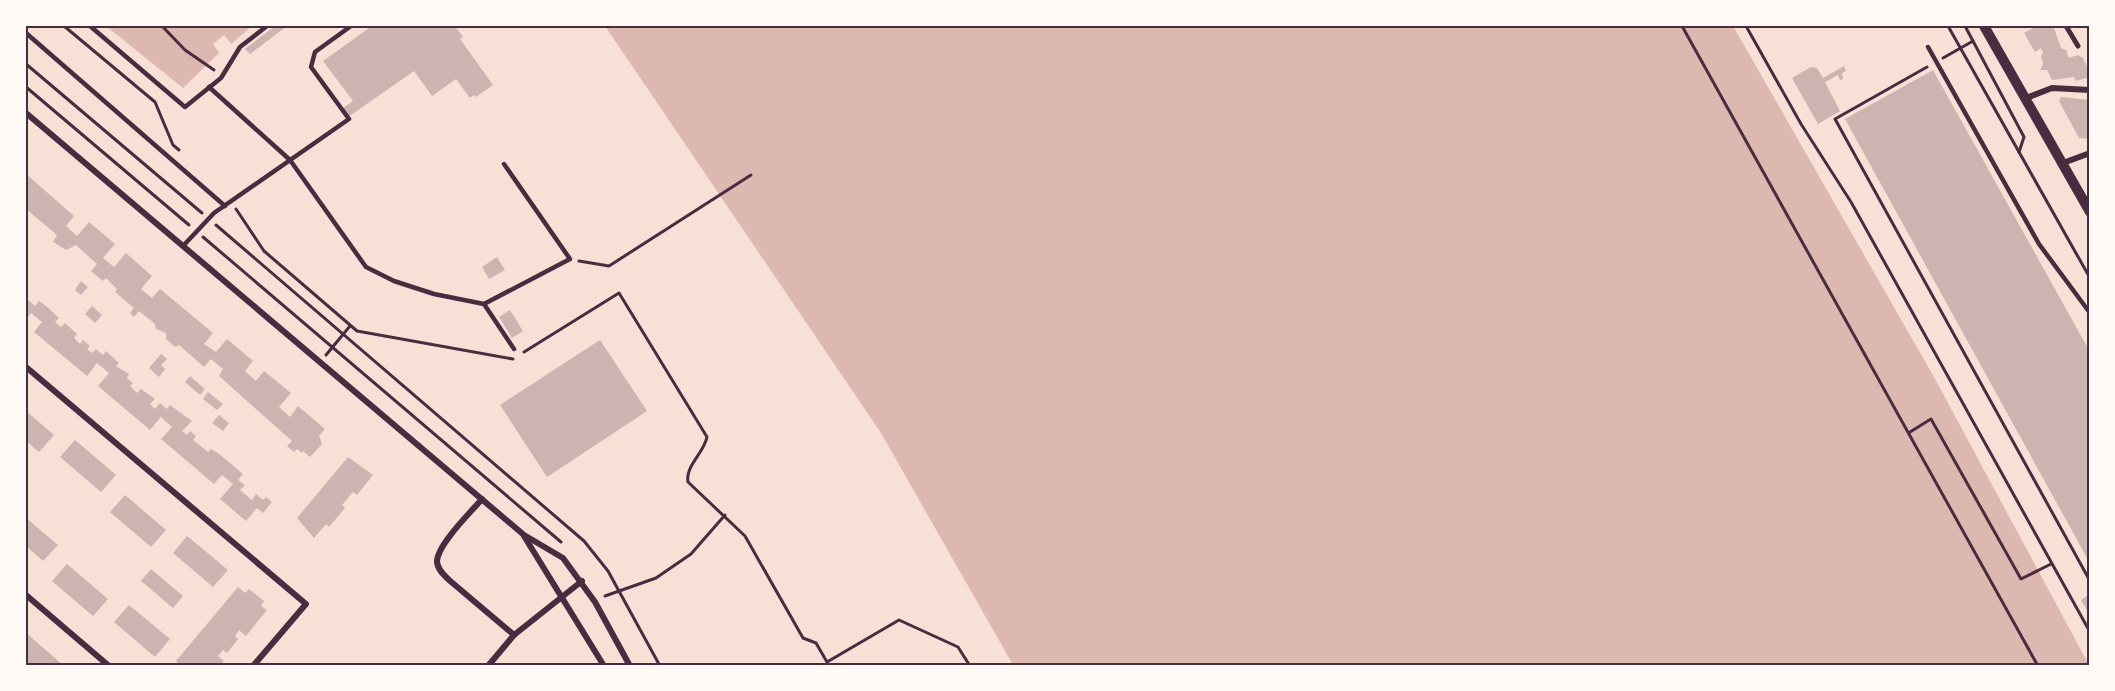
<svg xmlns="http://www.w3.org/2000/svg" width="2115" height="691" viewBox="0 0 2115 691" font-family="Manrope,sans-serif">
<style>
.water{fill:#dcb8b0}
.building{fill:#ccb4b1}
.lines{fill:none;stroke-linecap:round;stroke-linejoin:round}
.path{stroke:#4a2c40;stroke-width:3}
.service{stroke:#4a2c40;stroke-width:4.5}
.pedestrian{stroke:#4a2c40;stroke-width:5}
.minor{stroke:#4a2c40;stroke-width:6}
.tertiary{stroke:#4a2c40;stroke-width:10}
.neatline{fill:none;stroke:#4a2c40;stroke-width:2}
</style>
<rect width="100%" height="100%" fill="#f7e1d7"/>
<g class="water">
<path d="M 106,26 L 252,26 L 231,44 L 224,35 L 213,44 L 219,53 L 183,88 Z"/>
<path d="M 605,26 L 1733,26 L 1934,377 L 2089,665 L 1013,665 L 881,433 Z"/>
</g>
<g class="building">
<path d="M 275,26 L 287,26 L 250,54 L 245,49 Z"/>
<path d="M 372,26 L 455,26 L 463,37 L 460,39 L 493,85 L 476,97 L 474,95 L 470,98 L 456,79 L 432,96 L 414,71 L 348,117 L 342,109 L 353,101 L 323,61 Z"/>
<path d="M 2037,26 L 2059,26 L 2054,28 L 2061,48 L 2066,50 L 2069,58 L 2078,55 L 2083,58 L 2087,67 L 2090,66 L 2090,77 L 2076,81 L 2074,77 L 2052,80 L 2047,70 L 2040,70 L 2043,64 L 2041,56 L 2043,53 L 2041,48 L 2035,52 L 2024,33 Z"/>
<path d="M 1844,66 L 1846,71 L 1842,73 L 1843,79 L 1840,80 L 1838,75 L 1825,82 L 1840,111 L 1818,124 L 1792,78 L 1811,67 L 1817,68 L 1823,78 Z"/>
<path d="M 1933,70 L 2090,352 L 2087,558 L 1845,119 Z"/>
<path d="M 2061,97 L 2090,100 L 2090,139 L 2079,138 L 2059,101 Z"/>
<path d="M 26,174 L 74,216 L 66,226 L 77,236 L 89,222 L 115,244 L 103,258 L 114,267 L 126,253 L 152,276 L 141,289 L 152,298 L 160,289 L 213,333 L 204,344 L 216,352 L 227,339 L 253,361 L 245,371 L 256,381 L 264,371 L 291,393 L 279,407 L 290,417 L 298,406 L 325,429 L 319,436 L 322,444 L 310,457 L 303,451 L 302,453 L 297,449 L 294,452 L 287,446 L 292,441 L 219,376 L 223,369 L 211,359 L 204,367 L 179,345 L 175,347 L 166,339 L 166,333 L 156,329 L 155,324 L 139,311 L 134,317 L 130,313 L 134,308 L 115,292 L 117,289 L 106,278 L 103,281 L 91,271 L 97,264 L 76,245 L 66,250 L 53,242 L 57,235 L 26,209 Z"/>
<path d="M 497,257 L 505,270 L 489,279 L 482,267 Z"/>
<path d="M 81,281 L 88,287 L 81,295 L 75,290 Z"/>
<path d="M 28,300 L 35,306 L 39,301 L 46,306 L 59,318 L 55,322 L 61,327 L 65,323 L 77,334 L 74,338 L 80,344 L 83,340 L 90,346 L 87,349 L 92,353 L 96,349 L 103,355 L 106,351 L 119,363 L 116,366 L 129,374 L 127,378 L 133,383 L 130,386 L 137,393 L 141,389 L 155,399 L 150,404 L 155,409 L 160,403 L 167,409 L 170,405 L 192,421 L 182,431 L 187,435 L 190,431 L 196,436 L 193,440 L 208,452 L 211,449 L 218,453 L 243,474 L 238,480 L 245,485 L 240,490 L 252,500 L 256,494 L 263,500 L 266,497 L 272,502 L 263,513 L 257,508 L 246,521 L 220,499 L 233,484 L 222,475 L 214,484 L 161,439 L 172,427 L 161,417 L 150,430 L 98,386 L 109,373 L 97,363 L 87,376 L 34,332 L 42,322 L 31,313 L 26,319 Z"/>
<path d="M 92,306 L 102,315 L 95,323 L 85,314 Z"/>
<path d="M 510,310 L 523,331 L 512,338 L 499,317 Z"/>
<path d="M 600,340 L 647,411 L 547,477 L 500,405 Z"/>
<path d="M 161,354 L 167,359 L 161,365 L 165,369 L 159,377 L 149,368 Z"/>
<path d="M 190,376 L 205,389 L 200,395 L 185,382 Z"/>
<path d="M 208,392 L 223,404 L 217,410 L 203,399 Z"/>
<path d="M 26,411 L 54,435 L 39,452 L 26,441 Z"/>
<path d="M 219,415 L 229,423 L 223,431 L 212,423 Z"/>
<path d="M 75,440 L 116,475 L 101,492 L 60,457 Z"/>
<path d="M 348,457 L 373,475 L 357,495 L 353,492 L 342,505 L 345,508 L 329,527 L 326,524 L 314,538 L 297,518 Z"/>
<path d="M 125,495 L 166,530 L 151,547 L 110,512 Z"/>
<path d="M 26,518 L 58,545 L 43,561 L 26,546 Z"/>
<path d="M 187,536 L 228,570 L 213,587 L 173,553 Z"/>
<path d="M 67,564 L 108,599 L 93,616 L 52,581 Z"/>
<path d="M 151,569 L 183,596 L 173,608 L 141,581 Z"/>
<path d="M 238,587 L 245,593 L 249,589 L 264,601 L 261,606 L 267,610 L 246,636 L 239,630 L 235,636 L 238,639 L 227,653 L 223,650 L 218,656 L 224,661 L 220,666 L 181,666 L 176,661 Z"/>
<path d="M 2090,594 L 2090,616 L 2081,600 Z"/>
<path d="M 129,605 L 170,639 L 155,657 L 114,622 Z"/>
<path d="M 26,633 L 55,658 L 64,666 L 31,666 L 29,663 L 26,660 Z"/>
</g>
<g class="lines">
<g class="path">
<path d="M 64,26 L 155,102 L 173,145 L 179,150"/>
<path d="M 162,26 L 185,50 L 214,70"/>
<path d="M 1682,26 L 2038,666"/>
<path d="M 1746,26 L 1801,124 L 1851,202 L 2090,632"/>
<path d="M 1948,26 L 2090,278"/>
<path d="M 1965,26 L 2024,137 L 2019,152"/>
<path d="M 1943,58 L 1973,41"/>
<path d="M 26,64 L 202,213"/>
<path d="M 1927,67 L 1835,119 L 2090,581"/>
<path d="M 26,87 L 189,225"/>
<path d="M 236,209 L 264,251 L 357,331 L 513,359"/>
<path d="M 216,225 L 584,541 L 608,571 L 660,666"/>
<path d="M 203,237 L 561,542"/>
<path d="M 579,261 L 609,266 L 751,175"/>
<path d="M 524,352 L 619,293 L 707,437 C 704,453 685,466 688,482 L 745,536 L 803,638 L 816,643 L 827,662 L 899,620 L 958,647 L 970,666"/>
<path d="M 326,355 L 350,326"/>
<path d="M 1910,432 L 1931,419 L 2021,579 L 2051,564"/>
<path d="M 605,596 L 656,578 L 691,554 L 725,515"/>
</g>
<g class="service">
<path d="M 90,26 L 185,107 L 221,78 L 240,47 L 267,26"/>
<path d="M 26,33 L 225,206"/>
<path d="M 1928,47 L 2039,244 L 2090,313"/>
<path d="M 209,87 L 290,160 L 366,267 L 394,281 L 434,294 L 484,304 L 570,259 L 504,164"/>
<path d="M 183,246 L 214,213 L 349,119 L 311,67 L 315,52 L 351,26"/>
<path d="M 484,304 L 514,349"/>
</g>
<path class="pedestrian" d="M 2066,26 L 2078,46"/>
<g class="minor">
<path d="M 2026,98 L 2052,88 L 2090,90"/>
<path d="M 26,113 L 524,535 L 563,558 L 595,602 L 630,666"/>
<path d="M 2063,163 L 2090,153"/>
<path d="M 26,367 L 306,604 L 253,666"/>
<path d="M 482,499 C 471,512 438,544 437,561 C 437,569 444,575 449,580 L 514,635"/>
<path d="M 524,536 L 604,666"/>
<path d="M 26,595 L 109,666"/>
<path d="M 488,666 L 514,635 L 582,581"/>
</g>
<path class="tertiary" d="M 1984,26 L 2090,212"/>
</g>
<rect width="2115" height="691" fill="none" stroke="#fffaf5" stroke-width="54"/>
<rect x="27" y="27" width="2061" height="637" class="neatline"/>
</svg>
